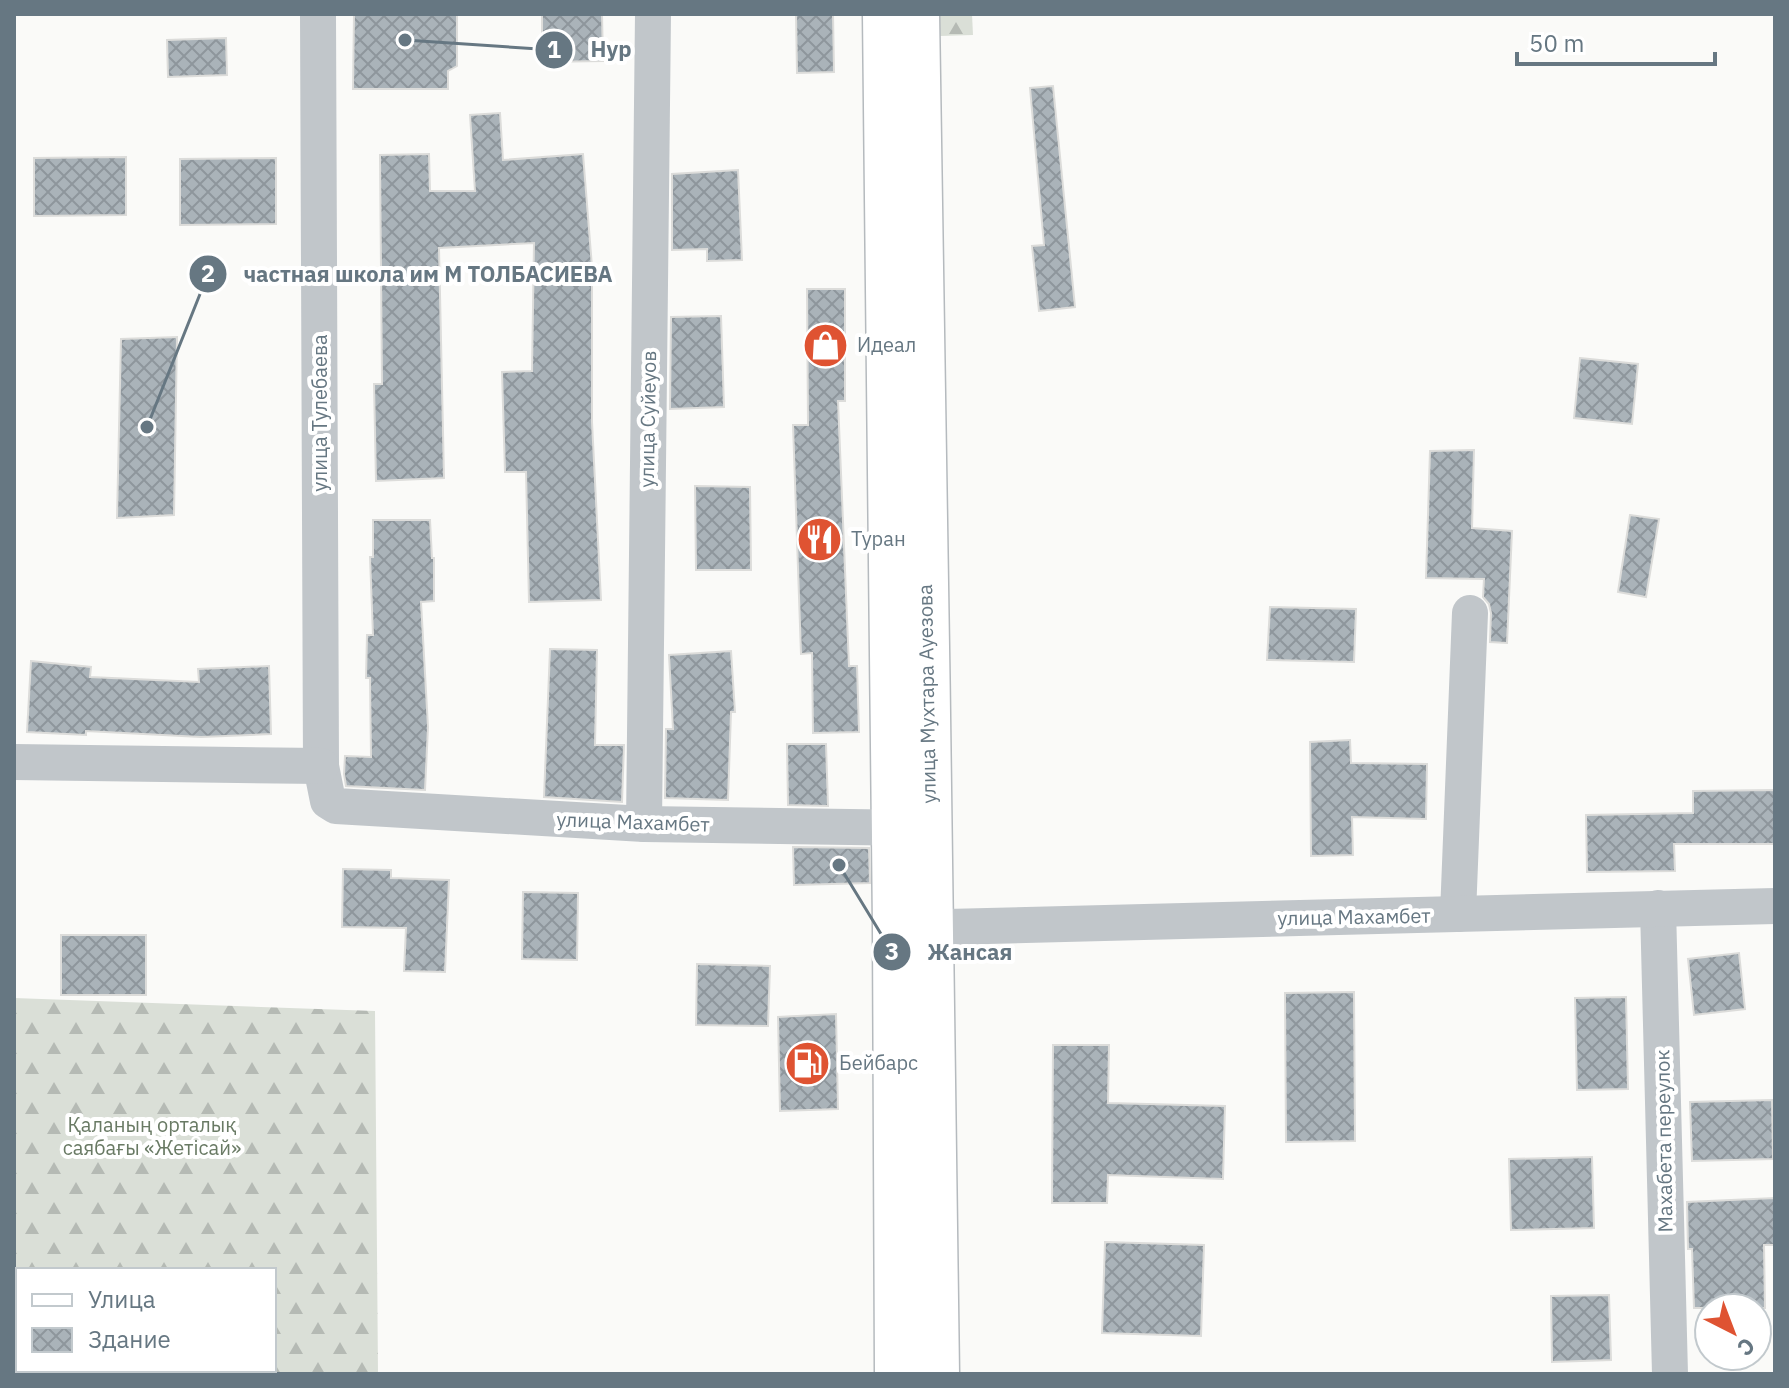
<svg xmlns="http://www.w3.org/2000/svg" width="1789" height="1388" viewBox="0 0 1789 1388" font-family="'IBM Plex Sans',sans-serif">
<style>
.forest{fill:url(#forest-firs);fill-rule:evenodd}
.building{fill:url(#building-cross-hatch);stroke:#dcdcda;stroke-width:2}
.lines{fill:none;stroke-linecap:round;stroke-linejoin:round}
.major-casing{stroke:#b5babe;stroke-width:47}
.minor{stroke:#c1c6ca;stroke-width:36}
.major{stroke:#fff;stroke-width:44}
.labels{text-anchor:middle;stroke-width:8;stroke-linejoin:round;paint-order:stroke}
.poi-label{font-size:20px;fill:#667782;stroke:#fff;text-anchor:start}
.street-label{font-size:20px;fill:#667782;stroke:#fff}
.park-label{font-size:20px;fill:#697a64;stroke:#fff}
.leader{fill:none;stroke:#667782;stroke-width:3}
.callout-dot{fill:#667782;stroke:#fff;stroke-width:3}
.mark-label{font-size:24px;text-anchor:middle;font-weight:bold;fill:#fff}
.callout-label{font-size:22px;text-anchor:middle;font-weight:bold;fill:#667782;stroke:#fff;stroke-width:8;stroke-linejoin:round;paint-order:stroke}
</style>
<defs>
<pattern id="forest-firs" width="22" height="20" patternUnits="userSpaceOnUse" patternTransform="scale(2)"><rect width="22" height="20" fill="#dadfd7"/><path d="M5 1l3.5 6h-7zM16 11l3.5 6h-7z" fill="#b5bab4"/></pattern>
<pattern id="building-cross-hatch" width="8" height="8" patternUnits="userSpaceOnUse" patternTransform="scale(2)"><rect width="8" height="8" fill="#aab3b9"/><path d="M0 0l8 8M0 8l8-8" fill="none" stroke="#8e969c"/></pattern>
</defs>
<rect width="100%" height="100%" fill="#fafaf8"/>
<g class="forest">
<path d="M 939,14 L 972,14 L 973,35 L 940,36 Z"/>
<path d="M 14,998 L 375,1011 L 378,1374 L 14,1374 ZM 18,1270 L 274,1270 L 274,1370 L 18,1370 Z"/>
</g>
<g class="building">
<path d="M 354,14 L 457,14 L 457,66 L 448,71 L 448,89 L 353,89 Z"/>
<path d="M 542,14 L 602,14 L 603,61 L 542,62 Z"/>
<path d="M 796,14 L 833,14 L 834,72 L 797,73 Z"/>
<path d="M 226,38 L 227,75 L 168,77 L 167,40 Z"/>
<path d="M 1053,86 L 1075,307 L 1039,311 L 1032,246 L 1044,245 L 1030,88 Z"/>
<path d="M 500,113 L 503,160 L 583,154 L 592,267 L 592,422 L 601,600 L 529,602 L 526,472 L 505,472 L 502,372 L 532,371 L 534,243 L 439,248 L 444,478 L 376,481 L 374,384 L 382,384 L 380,155 L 429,154 L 430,191 L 475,191 L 470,115 Z"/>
<path d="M 126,157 L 126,215 L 34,216 L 34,158 Z"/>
<path d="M 276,158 L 276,224 L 180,225 L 180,159 Z"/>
<path d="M 738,170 L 742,260 L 707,261 L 707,249 L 672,250 L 672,174 Z"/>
<path d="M 807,289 L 845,289 L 845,401 L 838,401 L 849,666 L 857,666 L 859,732 L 813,733 L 812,653 L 801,654 L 793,425 L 808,425 Z"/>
<path d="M 721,316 L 724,407 L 670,409 L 671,317 Z"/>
<path d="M 177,337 L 174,515 L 117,518 L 121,339 Z"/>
<path d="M 1580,358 L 1638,364 L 1632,424 L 1574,418 Z"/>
<path d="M 1474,450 L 1472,528 L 1512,531 L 1507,643 L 1490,642 L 1491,613 L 1489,604 L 1483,597 L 1484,579 L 1426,578 L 1430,451 Z"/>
<path d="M 695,486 L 750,487 L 751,570 L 696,570 Z"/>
<path d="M 1630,515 L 1659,519 L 1646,597 L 1618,592 Z"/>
<path d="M 373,520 L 430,520 L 432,558 L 434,558 L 434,601 L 421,602 L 428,727 L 425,790 L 346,786 L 344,774 L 345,756 L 371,757 L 370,678 L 366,678 L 367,635 L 373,635 L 370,557 L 373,557 Z"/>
<path d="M 1270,607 L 1356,609 L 1354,662 L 1267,660 Z"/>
<path d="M 550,649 L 597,650 L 595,745 L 624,745 L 622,802 L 544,797 Z"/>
<path d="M 731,651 L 735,712 L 731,712 L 728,800 L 665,798 L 666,729 L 673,729 L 669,655 Z"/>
<path d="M 31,661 L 91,667 L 90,677 L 199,682 L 198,669 L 269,666 L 271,734 L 201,737 L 86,731 L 86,735 L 27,732 Z"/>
<path d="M 1350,740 L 1351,763 L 1427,764 L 1426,819 L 1352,817 L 1353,855 L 1311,856 L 1310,742 Z"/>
<path d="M 787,744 L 826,744 L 828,806 L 788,805 Z"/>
<path d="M 1775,790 L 1775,844 L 1674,844 L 1675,871 L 1587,872 L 1586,815 L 1693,813 L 1693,791 Z"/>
<path d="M 793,847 L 869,848 L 870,883 L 794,885 Z"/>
<path d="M 343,869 L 391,870 L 391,878 L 449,880 L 445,972 L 404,971 L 406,928 L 342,927 Z"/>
<path d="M 523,892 L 578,893 L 577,960 L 522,959 Z"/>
<rect x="61" y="935" width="85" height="60"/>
<path d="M 1739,953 L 1745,1009 L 1694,1015 L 1688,959 Z"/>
<path d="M 697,964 L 770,966 L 768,1026 L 696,1025 Z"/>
<path d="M 1354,992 L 1355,1141 L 1286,1142 L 1285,993 Z"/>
<path d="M 1626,997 L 1628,1089 L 1577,1090 L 1575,998 Z"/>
<path d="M 836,1014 L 838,1109 L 780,1111 L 778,1017 Z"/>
<path d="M 1053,1045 L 1109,1045 L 1108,1103 L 1225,1106 L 1223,1179 L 1108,1175 L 1107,1203 L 1052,1203 Z"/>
<path d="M 1772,1100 L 1773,1159 L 1692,1161 L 1690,1102 Z"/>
<path d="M 1592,1157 L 1594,1228 L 1511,1230 L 1509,1159 Z"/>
<path d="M 1775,1198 L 1775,1245 L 1764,1245 L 1765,1308 L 1694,1308 L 1692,1249 L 1688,1249 L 1687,1202 Z"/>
<path d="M 1105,1242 L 1204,1245 L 1201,1336 L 1102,1333 Z"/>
<path d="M 1609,1295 L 1611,1360 L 1552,1362 L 1551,1296 Z"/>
</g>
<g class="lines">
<defs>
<g id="major">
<path d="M 885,14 L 895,928 L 897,1374"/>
<path d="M 917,14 C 923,467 933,921 937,1374"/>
</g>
</defs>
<use href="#major" class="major-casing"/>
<g class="minor">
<path d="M 318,14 L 321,766 L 328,801 L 336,806 L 644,824 L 920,828"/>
<path d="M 14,762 L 321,766"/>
<path d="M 644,824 L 653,14"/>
<path d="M 1658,908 L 1670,1374"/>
<path d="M 1458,914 L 1470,613"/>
<path d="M 905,928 L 1775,906"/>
</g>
<use href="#major" class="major"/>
</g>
<defs>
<symbol id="shop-disc" viewBox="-11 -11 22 22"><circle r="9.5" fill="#df5332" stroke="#fff"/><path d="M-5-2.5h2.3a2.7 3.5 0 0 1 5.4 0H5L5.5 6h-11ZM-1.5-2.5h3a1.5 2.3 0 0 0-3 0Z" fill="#fff"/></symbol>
<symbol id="restaurant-disc" viewBox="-11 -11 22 22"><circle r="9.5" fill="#df5332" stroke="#fff"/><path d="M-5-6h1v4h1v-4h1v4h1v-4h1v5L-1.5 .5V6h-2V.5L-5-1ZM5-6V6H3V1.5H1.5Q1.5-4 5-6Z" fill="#fff"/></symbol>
<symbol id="fuel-disc" viewBox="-11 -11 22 22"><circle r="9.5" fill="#df5332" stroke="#fff"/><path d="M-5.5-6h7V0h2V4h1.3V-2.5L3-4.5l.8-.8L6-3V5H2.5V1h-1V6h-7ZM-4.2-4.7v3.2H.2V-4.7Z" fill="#fff"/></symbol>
</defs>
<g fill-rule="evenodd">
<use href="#shop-disc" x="800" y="320" width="51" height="51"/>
<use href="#restaurant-disc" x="794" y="514" width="51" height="51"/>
<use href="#fuel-disc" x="782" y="1038" width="51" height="51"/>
</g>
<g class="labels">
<g class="poi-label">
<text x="857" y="352">Идеал</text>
<text x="851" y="546">Туран</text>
<text x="839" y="1070">Бейбарс</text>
</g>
<g class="street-label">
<text transform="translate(320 413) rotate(-90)" y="7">улица Тулебаева</text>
<text transform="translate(648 419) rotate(-89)" y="7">улица Суйеуов</text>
<text transform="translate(927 694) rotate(-91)" y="7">улица Мухтара Ауезова</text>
<text transform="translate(633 822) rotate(2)" y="7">улица Махамбет</text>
<text transform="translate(1354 917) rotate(-1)" y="7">улица Махамбет</text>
<text transform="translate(1664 1141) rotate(-91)" y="7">Махабета переулок</text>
</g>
<g class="park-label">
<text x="152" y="1132">Қаланың орталық<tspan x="152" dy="23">саябағы «Жетісай»</tspan></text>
</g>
</g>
<path class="leader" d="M405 40L554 50M147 427L208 274M839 865L892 952"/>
<g class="callout-dot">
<circle cx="405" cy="40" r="8"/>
<circle cx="147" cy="427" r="8"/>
<circle cx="839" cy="865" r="8"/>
<circle cx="554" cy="50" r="20"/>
<circle cx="208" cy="274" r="20"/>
<circle cx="892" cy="952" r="20"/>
</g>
<g class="mark-label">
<text x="554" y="58">1</text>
<text x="208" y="282">2</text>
<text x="892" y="960">3</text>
</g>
<g class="callout-label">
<text x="611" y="57">Нур</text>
<text x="428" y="282">частная школа им М ТОЛБАСИЕВА</text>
<text x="970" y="960">Жансая</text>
</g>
<rect width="1789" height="1388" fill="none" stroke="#667782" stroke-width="32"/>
<rect x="16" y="1268" width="260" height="104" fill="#ffffff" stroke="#c2c9cd" stroke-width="2"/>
<rect x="32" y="1294" width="40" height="12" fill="#ffffff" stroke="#c2c9cd" stroke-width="2"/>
<text x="88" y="1308" font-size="24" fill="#667782">Улица</text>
<rect x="32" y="1328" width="40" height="24" fill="url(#building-cross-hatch)" stroke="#c2c9cd" stroke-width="2"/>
<text x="88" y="1348" font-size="24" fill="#667782">Здание</text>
<g transform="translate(1733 1332) rotate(138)"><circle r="38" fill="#ffffff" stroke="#c2c9cd" stroke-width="2"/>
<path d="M0-6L14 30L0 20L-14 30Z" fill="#df5332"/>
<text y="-12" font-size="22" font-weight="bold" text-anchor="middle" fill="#667782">С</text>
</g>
<path d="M1517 52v12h198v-12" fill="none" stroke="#667782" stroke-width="4"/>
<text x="1529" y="52" font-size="24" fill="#667782" stroke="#ffffff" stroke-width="6" paint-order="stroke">50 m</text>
</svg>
